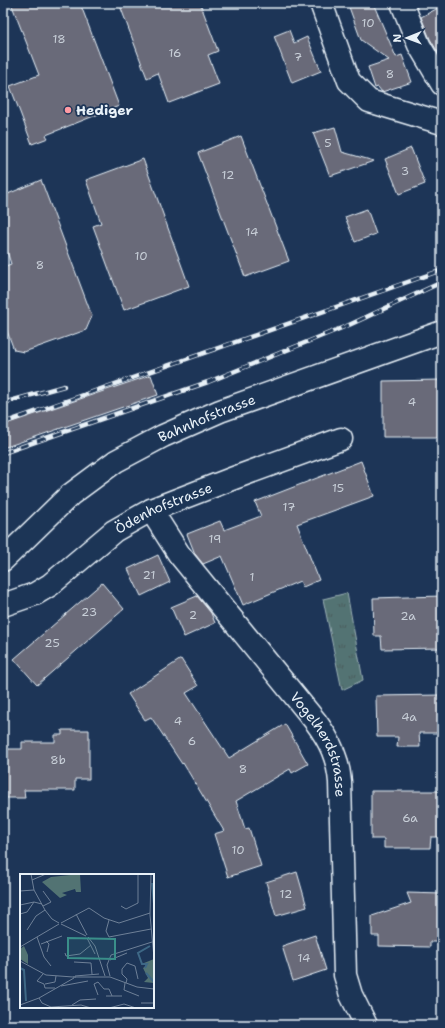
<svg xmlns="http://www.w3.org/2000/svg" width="445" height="1028" viewBox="0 0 445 1028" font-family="'Shantell Sans',sans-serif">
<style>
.park{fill:url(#park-tufts);stroke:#9db2b6}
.building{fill:#696a79;stroke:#e8f1f8}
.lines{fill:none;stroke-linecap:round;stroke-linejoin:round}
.minor-casing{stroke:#e8f1f8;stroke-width:25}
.minor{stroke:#1d3557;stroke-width:22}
.rail-casing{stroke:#e8f1f8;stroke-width:4.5}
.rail{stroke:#1d3557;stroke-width:3;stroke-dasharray:9;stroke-linecap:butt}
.poi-dot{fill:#ff9aa2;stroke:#1d3557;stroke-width:1.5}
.labels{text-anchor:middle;stroke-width:3.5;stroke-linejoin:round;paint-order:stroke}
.number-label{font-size:12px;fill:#c8cfd8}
.poi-label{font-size:14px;font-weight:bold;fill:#e8f1f8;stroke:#1d3557;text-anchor:start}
.street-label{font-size:14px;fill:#e8f1f8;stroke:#1d3557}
.inset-river{fill:none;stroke:#3e6886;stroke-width:2}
.inset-road{fill:none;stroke:#6e8097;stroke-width:1}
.view{fill:#3a8f8a;fill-opacity:0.15;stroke:#3a8f8a;stroke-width:2}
.inset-edge{fill:none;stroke:#e8f1f8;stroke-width:2}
</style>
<defs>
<pattern id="park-tufts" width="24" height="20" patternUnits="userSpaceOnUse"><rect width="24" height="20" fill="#527373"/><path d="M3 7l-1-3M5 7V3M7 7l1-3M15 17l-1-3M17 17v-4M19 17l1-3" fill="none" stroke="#4b5b5c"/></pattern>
</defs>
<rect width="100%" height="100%" fill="#1d3557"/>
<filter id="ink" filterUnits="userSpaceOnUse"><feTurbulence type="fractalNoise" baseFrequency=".025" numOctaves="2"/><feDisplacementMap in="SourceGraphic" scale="8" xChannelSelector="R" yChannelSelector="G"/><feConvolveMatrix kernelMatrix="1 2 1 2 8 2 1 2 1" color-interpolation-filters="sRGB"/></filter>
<g filter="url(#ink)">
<path class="park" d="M 347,593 L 363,680 L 342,690 L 323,599 Z"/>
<g class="building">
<path d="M 11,3 L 80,3 L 119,106 L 46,135 L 48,138 L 32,144 L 10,86 L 39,75 Z"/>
<path d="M 119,3 L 200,3 L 218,51 L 208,55 L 219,84 L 169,103 L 158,73 L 147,78 Z"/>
<path d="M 361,3 L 373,3 L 396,57 L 402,55 L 412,82 L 382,92 L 378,87 L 375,88 L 368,67 L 389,60 L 361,40 L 349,7 Z"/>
<path d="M 442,6 L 442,59 L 430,39 L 421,17 Z"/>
<path d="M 289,30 L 294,43 L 307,37 L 321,71 L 292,83 L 274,36 Z"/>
<path d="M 335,127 L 342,152 L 374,161 L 330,176 L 313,133 Z"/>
<path d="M 241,136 L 289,261 L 245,277 L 198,153 Z"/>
<path d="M 411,148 L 425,184 L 399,194 L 385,159 Z"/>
<path d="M 143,159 L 189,286 L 124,310 L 93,226 L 101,223 L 86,180 Z"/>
<path d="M 41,180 L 92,316 L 86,330 L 24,352 L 14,350 L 3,320 L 3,306 L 8,304 L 3,289 L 3,267 L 11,264 L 3,239 L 3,196 Z"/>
<path d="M 367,209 L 376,234 L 355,242 L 345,217 Z"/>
<path d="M 151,375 L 158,395 L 3,448 L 3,425 Z"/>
<path d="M 442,380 L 442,437 L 383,437 L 383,381 Z"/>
<path d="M 361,461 L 374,496 L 297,524 L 319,580 L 303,587 L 300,581 L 243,605 L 222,556 L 203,564 L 195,554 L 187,534 L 220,521 L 224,530 L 261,516 L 255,502 Z"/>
<path d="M 158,555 L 170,582 L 141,596 L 128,569 Z"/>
<path d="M 102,583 L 124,609 L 37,685 L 14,659 Z"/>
<path d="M 197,596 L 211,613 L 215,623 L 184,637 L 171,607 Z"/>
<path d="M 442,596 L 442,648 L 382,649 L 381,636 L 374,636 L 373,598 Z"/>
<path d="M 181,659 L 198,686 L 186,693 L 229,758 L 285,724 L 308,764 L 292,773 L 290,769 L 236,801 L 245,829 L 249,828 L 261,866 L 228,877 L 214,834 L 224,831 L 183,763 L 182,764 L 151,717 L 145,720 L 128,694 Z"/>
<path d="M 442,695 L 442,733 L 419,733 L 420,747 L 397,747 L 398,737 L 377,737 L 376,696 Z"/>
<path d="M 62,730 L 89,730 L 89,779 L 75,779 L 75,790 L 24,790 L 25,798 L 3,798 L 3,749 L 22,749 L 22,742 L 55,742 L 55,735 L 62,735 Z"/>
<path d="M 371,791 L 442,791 L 442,837 L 431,837 L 430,848 L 384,848 L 384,839 L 371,839 Z"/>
<path d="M 297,872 L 307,907 L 276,916 L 266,882 Z"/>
<path d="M 407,893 L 442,894 L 442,942 L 430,942 L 430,947 L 379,946 L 379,936 L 372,936 L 372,916 L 411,903 Z"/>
<path d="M 315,935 L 326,970 L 293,981 L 282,946 Z"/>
</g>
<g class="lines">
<defs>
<g id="minor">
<path d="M 321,3 L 349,81 L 369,101 L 442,123"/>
<path d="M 402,3 L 419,45 L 442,84"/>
<path id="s1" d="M 151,510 L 179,554 L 316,722 C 330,741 338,758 340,782 L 345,975 L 351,995 L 366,1025"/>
<path id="s2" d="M 3,560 L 70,495 L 116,461 L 163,436 L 220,411 L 442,332"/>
<path id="s3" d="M 3,605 L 35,594 L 50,585 L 114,531 L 151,510 L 234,478 L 341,439"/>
</g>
</defs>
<use href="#minor" class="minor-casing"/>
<use href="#minor" class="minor"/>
<defs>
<g id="rail">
<path d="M 3,403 L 64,386"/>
<path d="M 3,423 L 442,270"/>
<path d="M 3,453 L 208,382 L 349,325 L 442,282"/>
</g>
</defs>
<use href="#rail" class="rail-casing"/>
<use href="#rail" class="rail"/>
</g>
</g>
<circle class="poi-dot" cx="68" cy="110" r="4"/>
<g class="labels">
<g class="number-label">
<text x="368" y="27">10</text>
<text x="59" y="43">18</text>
<text x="175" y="57">16</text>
<text x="298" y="61">7</text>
<text x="390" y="78">8</text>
<text x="328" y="147">5</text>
<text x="405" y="175">3</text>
<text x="228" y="179">12</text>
<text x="252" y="236">14</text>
<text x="141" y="260">10</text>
<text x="40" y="269">8</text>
<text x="412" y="406">4</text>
<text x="338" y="492">15</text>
<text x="289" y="511">17</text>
<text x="215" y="543">19</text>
<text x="149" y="579">21</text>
<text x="252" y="581">1</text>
<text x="89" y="616">23</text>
<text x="193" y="619">2</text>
<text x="408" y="620">2a</text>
<text x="52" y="647">25</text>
<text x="409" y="721">4a</text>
<text x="178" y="725">4</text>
<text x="192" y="745">6</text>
<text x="58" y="764">8b</text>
<text x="243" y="773">8</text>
<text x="410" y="822">6a</text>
<text x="238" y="854">10</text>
<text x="286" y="898">12</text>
<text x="304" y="962">14</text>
</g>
<g class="poi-label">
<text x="76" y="115">Hediger</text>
</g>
<g class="street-label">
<text dy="5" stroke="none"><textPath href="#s2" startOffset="251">Bahnhofstrasse</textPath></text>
<text dy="5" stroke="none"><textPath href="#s3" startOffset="190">Ödenhofstrasse</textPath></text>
<text dy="5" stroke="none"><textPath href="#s1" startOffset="291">Vogelherdstrasse</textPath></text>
</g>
</g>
<g transform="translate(20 874)">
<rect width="134" height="134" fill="#1d3557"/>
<path d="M 60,0 L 61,18 L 56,18 L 55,15 L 42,19 L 47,21 L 40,24 L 22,8 L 31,3 Z" fill="#527373"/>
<path d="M 134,85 L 134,109 L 124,108 L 128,104 L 123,94 L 127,91 L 124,89 Z" fill="#527373"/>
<path d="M 4,72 L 8,81 L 8,90 L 0,85 L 0,75 Z" fill="#527373"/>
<path class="inset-river" d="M 132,9 L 134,30M 0,94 L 4,96 L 6,127M 125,94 L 127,90 L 122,90 L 118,79 L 130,72M 126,99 L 134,108"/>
<path class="inset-road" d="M 11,0 L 14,16 L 25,36 L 32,45 L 39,49M 131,0 L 130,41 L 134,84M 12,6 L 26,0M 0,17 L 14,16M 23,17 L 31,28 L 23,32M 0,31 L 14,28M 101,32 L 106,35 L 118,29 L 118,0M 0,40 L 7,38 L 14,28 L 22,30M 56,40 L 67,61M 89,46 L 86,57 L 89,63 L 131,55M 41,49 L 69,34 L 84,44 L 99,49 L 130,39M 41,50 L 66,62M 7,56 L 16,42 L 25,36M 17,63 L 24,83 L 31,92M 68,63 L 75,72 L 85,102M 67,64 L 75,80M 26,67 L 29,70 L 27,78M 21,70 L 42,62M 0,73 L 39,50M 45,79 L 46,82 L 60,80 L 71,71M 90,86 L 107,79M 0,87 L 26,101 L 53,103M 54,88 L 71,89 L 72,100M 23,100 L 17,107 L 24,110 L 25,114 L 35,114M 55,102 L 79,100M 90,102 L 87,91 L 91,81 L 132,68M 56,103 L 53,103 L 90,103 L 117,113 L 134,115M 78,108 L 84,115 L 89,115 L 92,122M 105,109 L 104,116 L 119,122M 106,109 L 107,105 L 102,100 L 102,95 L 107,89 L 115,92 L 118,105M 25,110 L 35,108 L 36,102M 41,112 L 68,107M 78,121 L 74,110 L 78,108M 86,122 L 102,122M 19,124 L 22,129 L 31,133 L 61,131 L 71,134M 121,129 L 134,129M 0,131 L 19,124 L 54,104M 52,131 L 60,126 L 76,125M 89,134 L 104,130 L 116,134"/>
<path class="view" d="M 48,64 L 95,65 L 95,85 L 48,84 Z"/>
<rect width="134" height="134" class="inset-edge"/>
</g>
<rect width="445" height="1028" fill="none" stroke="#1d3557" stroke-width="16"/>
<rect x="8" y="8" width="429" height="1012" fill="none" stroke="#e8f1f8" stroke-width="1.5" filter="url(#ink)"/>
<g transform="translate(407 38) rotate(269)" stroke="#1d3557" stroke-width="3" paint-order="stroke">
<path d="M0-3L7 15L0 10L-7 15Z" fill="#e8f1f8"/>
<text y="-6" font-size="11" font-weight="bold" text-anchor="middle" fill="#e8f1f8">N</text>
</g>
</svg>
